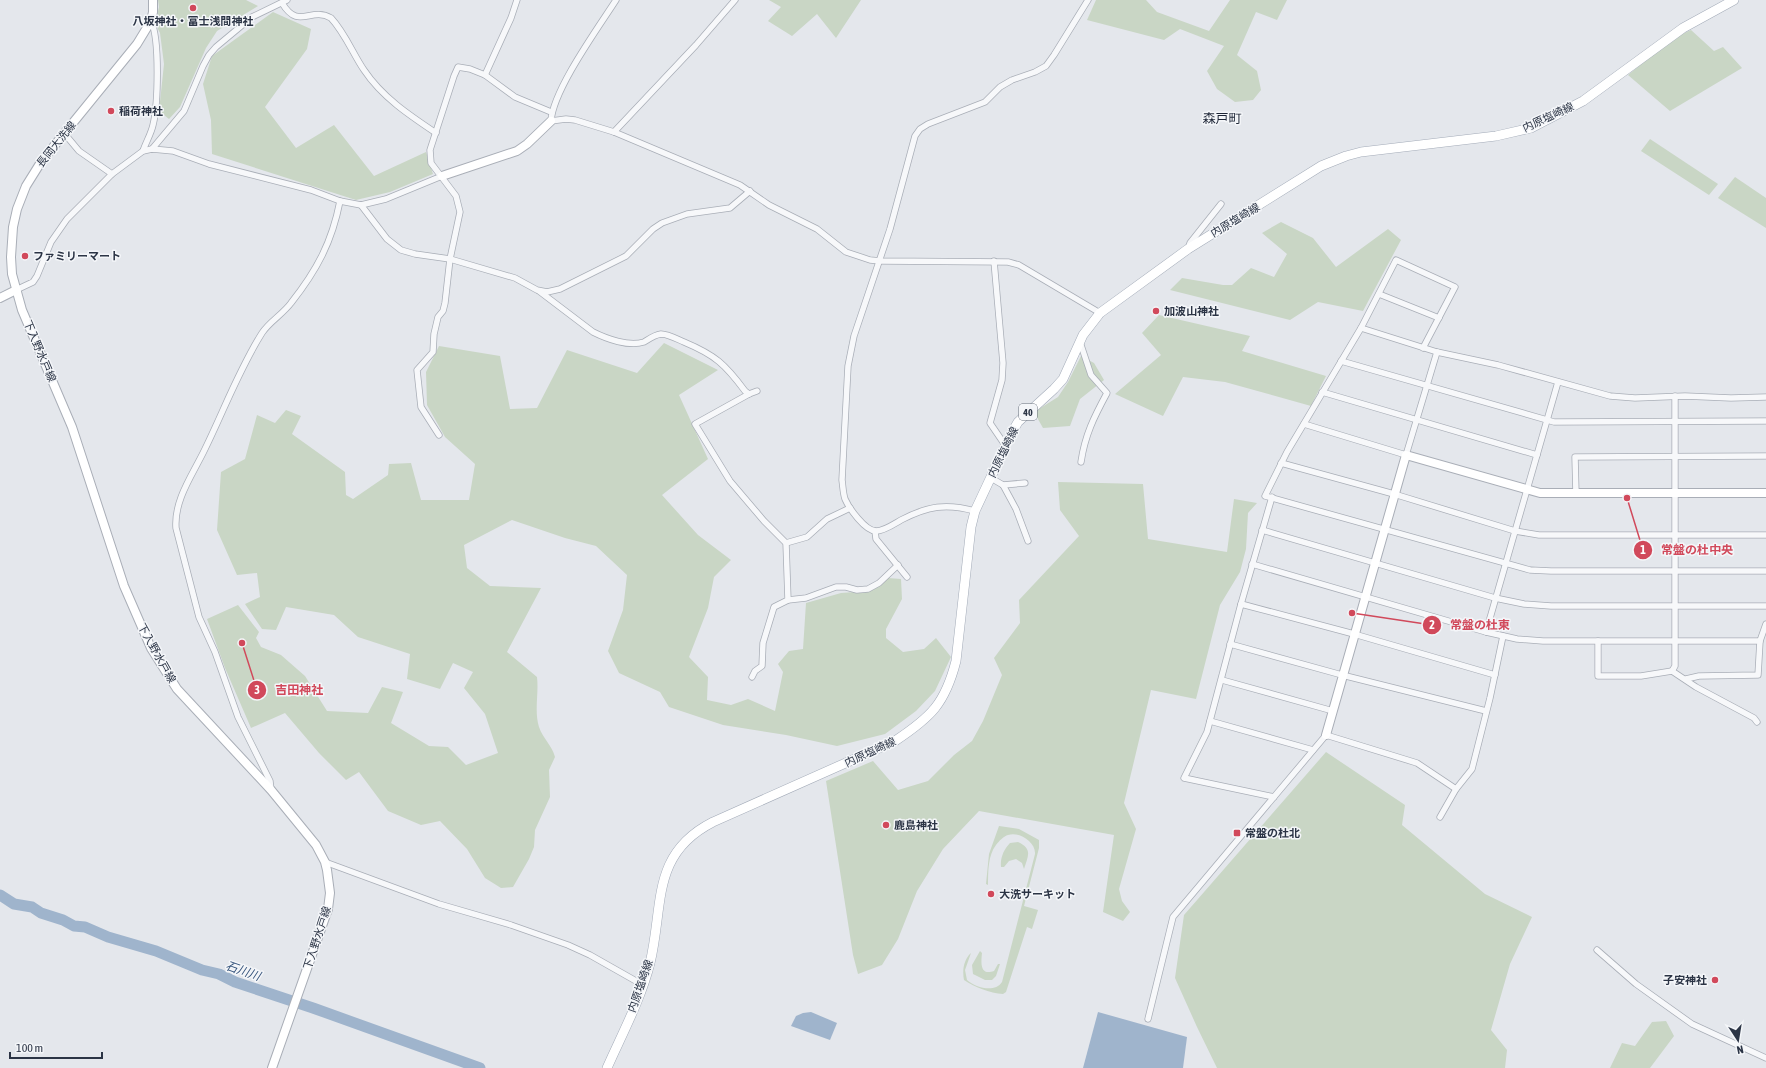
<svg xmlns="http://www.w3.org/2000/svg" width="1766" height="1068" viewBox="0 0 1766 1068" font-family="'Asap Condensed','Noto Sans JP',sans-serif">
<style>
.green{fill:#c9d6c5}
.water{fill:#9fb4cc}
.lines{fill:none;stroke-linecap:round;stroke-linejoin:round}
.river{stroke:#9fb4cc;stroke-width:11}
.street-casing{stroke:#a9aeb7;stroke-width:7}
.secondary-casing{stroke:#a9aeb7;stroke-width:10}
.primary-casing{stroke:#a3abb8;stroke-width:10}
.street{stroke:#f7f8fa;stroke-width:5.5}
.secondary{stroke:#fff;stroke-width:8}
.primary{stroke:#fff;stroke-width:9}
.poi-dot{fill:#d1495b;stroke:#f4f6f9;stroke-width:1.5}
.labels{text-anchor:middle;stroke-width:3;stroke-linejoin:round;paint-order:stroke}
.shield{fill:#f4f6f9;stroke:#676e7b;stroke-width:1}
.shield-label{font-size:10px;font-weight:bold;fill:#2b3445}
.poi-label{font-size:11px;font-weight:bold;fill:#2b3445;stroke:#f4f6f9;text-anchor:start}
.street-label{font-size:11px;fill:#2b3445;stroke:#f4f6f9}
.water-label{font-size:12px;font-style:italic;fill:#34527a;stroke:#f4f6f9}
.quarter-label{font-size:13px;fill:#1d2536;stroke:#f4f6f9}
.leader{fill:none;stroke:#d1495b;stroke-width:1.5}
.callout-dot{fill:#d1495b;stroke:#f4f6f9;stroke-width:1.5}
.mark-label{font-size:12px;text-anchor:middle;font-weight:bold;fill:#fff}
.callout-label{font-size:12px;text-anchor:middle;font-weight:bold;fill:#d1495b;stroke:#f4f6f9;stroke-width:3;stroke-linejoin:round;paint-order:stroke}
</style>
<rect width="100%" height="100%" fill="#e4e7ec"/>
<g class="green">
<path d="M 158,0 L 246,0 L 258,6 L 217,31 L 206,48 L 180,107 L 169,119 L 159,111 L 164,64 L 160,33 L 155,23 L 159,7 Z"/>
<path d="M 769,0 L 861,0 L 836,38 L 817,14 L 792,36 L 768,21 L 781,7 Z"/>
<path d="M 1096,0 L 1146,0 L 1157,12 L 1209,31 L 1230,0 L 1287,0 L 1277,20 L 1256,12 L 1237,55 L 1257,71 L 1261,90 L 1253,100 L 1235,102 L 1217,89 L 1207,71 L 1224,46 L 1180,29 L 1164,40 L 1087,20 Z"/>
<path d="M 273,12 L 311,29 L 307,49 L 265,107 L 296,148 L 334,125 L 374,176 L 426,152 L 433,174 L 390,192 L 356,200 L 212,154 L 211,120 L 203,84 L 212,56 Z"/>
<path d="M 1691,30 L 1714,51 L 1723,47 L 1742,68 L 1670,111 L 1628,75 L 1673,38 Z"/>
<path d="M 1650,139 L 1718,184 L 1709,195 L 1641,151 Z"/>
<path d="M 1735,177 L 1766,198 L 1766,228 L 1718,198 Z"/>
<path d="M 1281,222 L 1313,238 L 1336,267 L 1388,229 L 1401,240 L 1363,311 L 1318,302 L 1290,320 L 1170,290 L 1182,278 L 1223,285 L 1232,285 L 1251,268 L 1274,277 L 1287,254 L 1262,233 Z"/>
<path d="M 1159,315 L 1250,336 L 1242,351 L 1326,376 L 1311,406 L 1225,382 L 1183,377 L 1163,416 L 1115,394 L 1161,355 L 1142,333 Z"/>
<path d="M 664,343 L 718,370 L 679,395 L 708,459 L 662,495 L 698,535 L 731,560 L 714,577 L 708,608 L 689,657 L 708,677 L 707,700 L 731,705 L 748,699 L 775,711 L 783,672 L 778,664 L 789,651 L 803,649 L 806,603 L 841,593 L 868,591 L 888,578 L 901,579 L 902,599 L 886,629 L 886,638 L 903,652 L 924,649 L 936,638 L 951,657 L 935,691 L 916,711 L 885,734 L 837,746 L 786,735 L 723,725 L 669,707 L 660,692 L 619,673 L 608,651 L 623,610 L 627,575 L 596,546 L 565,538 L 512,520 L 464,545 L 467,568 L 490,586 L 541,588 L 507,652 L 537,677 C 539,693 534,711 539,727 C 543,739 552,745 555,757 L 549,770 L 550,797 L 535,830 L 534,847 L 529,859 L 513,887 L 501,888 L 485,878 L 467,849 L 440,821 L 421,825 L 388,811 L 359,772 L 346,780 L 319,753 L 285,713 L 251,728 L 225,668 L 207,619 L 238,605 L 259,632 L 256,638 L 261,647 L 281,655 L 305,676 L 327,711 L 368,713 L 382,687 L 403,692 L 391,723 L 429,746 L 448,747 L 466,765 L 498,753 L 485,714 L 464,688 L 473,672 L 453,663 L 440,689 L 407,679 L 410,654 L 358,637 L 334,615 L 286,607 L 276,630 L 262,629 L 245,604 L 260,597 L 257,573 L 237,575 L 217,530 L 221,472 L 245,459 L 257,415 L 275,423 L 286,410 L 301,416 L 292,434 L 345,472 L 346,495 L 353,499 L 388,475 L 389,464 L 411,463 L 421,500 L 469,500 L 475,464 L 445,437 L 427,405 L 426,372 L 439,346 L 500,356 L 510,409 L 537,408 L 567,350 L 637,373 Z"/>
<path d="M 1081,356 L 1094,363 L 1104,380 L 1080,399 L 1070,426 L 1043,428 L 1034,412 L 1058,397 L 1068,382 Z"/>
<path d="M 1058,482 L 1143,484 L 1148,539 L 1227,552 L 1234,499 L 1257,503 L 1248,513 L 1246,549 L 1240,572 L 1220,605 L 1196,699 L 1151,690 L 1124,803 L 1136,829 L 1119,889 L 1122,901 L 1130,912 L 1123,921 L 1103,912 L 1114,835 L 979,811 L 943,849 L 917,891 L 898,939 L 882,965 L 858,974 L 853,955 L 826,781 L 873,761 L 898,790 L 928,781 L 954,755 L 972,741 L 983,721 L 1002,675 L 994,658 L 1020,623 L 1019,600 L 1079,536 L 1060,510 Z"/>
<path d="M 1326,752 L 1405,805 L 1402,825 L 1485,894 L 1532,917 L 1510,964 L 1491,1030 L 1507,1050 L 1505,1068 L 1217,1068 L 1197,1027 L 1175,978 L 1184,915 Z"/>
<path d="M 999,826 L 1019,829 L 1039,840 L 1039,848 L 1024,906 L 1038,910 L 1032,929 L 1027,927 L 1006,992 L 1003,994 C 990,993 974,987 964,980 C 962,970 964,959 971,953 L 965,970 L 967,980 C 976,988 995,993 1002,982 L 1035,854 C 1036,842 1019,831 1008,835 C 1004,836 999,841 996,845 C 988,855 988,872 988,885 L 986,884 L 989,854 Z"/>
<path d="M 1018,842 C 1033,849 1028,856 1024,869 L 1022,863 L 1016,859 L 1009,861 L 1004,867 L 1001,867 C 1000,858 1004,849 1010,843 Z"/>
<path d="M 980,951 L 982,953 C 981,963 980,976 994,971 L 998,964 L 1000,964 L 996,976 L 992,980 L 985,980 L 973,974 L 972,965 Z"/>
<path d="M 1666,1021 L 1674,1036 L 1650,1068 L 1610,1068 L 1622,1043 L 1635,1046 L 1652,1022 Z"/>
</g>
<g class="water">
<path d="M 811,1012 L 837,1023 L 830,1040 L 791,1026 L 796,1016 L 803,1013 Z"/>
<path d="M 1098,1012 L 1187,1037 L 1183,1068 L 1083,1068 Z"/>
</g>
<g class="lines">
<path class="river" d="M 0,895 L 14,904 L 32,907 L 41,913 L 63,920 L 74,926 L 85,927 L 108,937 L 156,951 L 202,970 L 219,974 L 235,982 L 313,1008 L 480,1068"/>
<defs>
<g id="street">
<path d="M 616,0 C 598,28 553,90 551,121 L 566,119 L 575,120 L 614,132 L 740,185 L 769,205 L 817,229 L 846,252 L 870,260 L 881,261 L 1008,262 L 1019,265 L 1100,313"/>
<path d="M 282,3 C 299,31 310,6 331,18 C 345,33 353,54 364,70 C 382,97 409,115 436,133"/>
<path d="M 485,75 L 511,18 L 517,0"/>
<path d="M 614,132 L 696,45 L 735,0"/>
<path d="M 64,133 L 79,151 L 112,174"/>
<path d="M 152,149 L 184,111 L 203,66 L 209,55 L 216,47 L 252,17 L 287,0"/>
<path d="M 143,151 C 146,142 151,134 153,125 C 158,105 160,39 151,21"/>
<path d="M 361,205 L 387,239 L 401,250 L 415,254 L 450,259 L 515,278 L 537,290 L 547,292 L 560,289 L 626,256 L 653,229 L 662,223 L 687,214 L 730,208 L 750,191"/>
<path d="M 1188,249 L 1190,243 L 1221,204"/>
<path d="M 994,261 L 1003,363 L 1002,380 L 990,423 L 1005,445"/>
<path d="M 16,290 L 33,282 L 37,276 L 51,242 L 67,219 L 112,174 L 143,151 L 152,149 L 173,151 L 209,164 L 311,190 L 340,201 L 361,205 L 386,199 L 442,176"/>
<path d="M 539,291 L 593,332 C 607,339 629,347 644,342 C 649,339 654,335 661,334 C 668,334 677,339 684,342 C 715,355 725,364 745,391 L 749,394"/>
<path d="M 1379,294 L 1439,318"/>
<path d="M 1361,328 L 1437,352 L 1498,365 L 1610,396 L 1635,398 L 1685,396 L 1731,398 L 1766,397"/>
<path d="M 1080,342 L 1091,375 L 1107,393 C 1094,417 1085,435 1081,462"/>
<path d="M 1423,348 L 1455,287 L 1396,260 L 1361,328 L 1287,452 L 1265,496 L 1530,570 L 1551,571 L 1766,571"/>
<path d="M 1341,361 L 1554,422 L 1766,421"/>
<path d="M 1322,392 L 1537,455"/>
<path d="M 1304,424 L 1406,455 L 1437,352"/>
<path d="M 439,435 L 421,407 L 417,370 L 433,352 L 434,334 L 438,317 L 443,311 L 445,303 L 450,259 L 460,212 L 456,196 L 431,163 L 430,150 L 454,76 L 458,67 L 470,69 L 485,75 L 515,97 L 551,112"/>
<path d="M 1281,463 L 1394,494 L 1515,531 L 1539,535 L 1766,535"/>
<path d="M 991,478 L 1003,485 L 1016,509 L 1028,541"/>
<path d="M 1003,485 L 1025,483"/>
<path d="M 1576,494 L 1575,457 L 1766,456"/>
<path d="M 1272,497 L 1241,604 L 1207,732 L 1184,778 L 1274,797"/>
<path d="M 975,511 C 946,503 928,506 901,520 C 894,524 884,531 876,531 C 865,531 849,508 845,499 C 843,493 843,487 842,480 L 848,366 L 854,336 L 890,229 L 915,136 L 920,129 L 928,124 L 985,102 L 1000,87 L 1012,80 L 1035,72 L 1046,66 L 1054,55 L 1088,0"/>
<path d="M 1262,530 L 1495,598 L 1524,604 L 1551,606 L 1766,606"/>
<path d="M 875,531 L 876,539 L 907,577"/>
<path d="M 786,543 L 807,537 L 827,519 L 850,508"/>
<path d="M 1252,564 L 1486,632 L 1517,639 L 1543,641 L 1760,641"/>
<path d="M 788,600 L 806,598 L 836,587 L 846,587 L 857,590 L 868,589 L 879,583 L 898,565"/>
<path d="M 1241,604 L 1354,634 L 1495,675"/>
<path d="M 1486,632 L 1558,382"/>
<path d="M 1598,641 L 1598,676 L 1641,676 L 1672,671 L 1696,687 L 1754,718 L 1757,722"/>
<path d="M 1230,644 L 1342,675 L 1486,711"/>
<path d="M 1672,671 L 1675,666 L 1675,396"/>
<path d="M 752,677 L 755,671 L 762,666 L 763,643 L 774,607 L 788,600 L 786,543 L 764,521 L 730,481 L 695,424 L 749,394 L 757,391"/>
<path d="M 1686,679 L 1699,676 L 1758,675 L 1760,641 L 1766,624"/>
<path d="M 1222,680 L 1333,711"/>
<path d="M 1210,721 L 1313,750"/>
<path d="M 271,790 L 270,781 L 238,717 L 215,652 L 199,617 L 176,528 C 174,501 191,477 203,453 C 223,413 238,371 262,333 C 269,322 283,314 291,303 C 317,270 332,242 340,201"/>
<path d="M 1440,817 L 1456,789 L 1472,769 L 1490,698 L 1503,636"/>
<path d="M 325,862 L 439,904 L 511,925 L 568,945 L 590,955 L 643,985"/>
<path d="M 1597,950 L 1636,984 L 1692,1024 L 1766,1058"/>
<path d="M 1148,1019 L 1173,917 L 1326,735 L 1417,763 L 1456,789"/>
</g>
<g id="secondary">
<path d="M 153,0 L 153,12 L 151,21 L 137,44 L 41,162 L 26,186 L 17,209 L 13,227 L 11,257 L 12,274 L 22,310 L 72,427 L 124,586 L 151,648 L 177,689 L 271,790 L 316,845 L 325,862 L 327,870 L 330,893 L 328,909 L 272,1068"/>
<path d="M 442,176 L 517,151 L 527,144 L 551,121"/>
<path d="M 0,298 L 16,290"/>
<path d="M 1326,735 L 1406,455 L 1540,493 L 1766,493"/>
</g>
<path id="primary" d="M 607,1068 C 622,1034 641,999 650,963 C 664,906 650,854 713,822 L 895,741 C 931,717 945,704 956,661 L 971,527 L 975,511 L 1011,434 L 1018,422 L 1054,389 L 1063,379 L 1083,335 L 1100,313 L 1188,249 L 1321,166 L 1346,156 L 1361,152 L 1496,136 L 1531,128 L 1583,101 L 1683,28 L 1734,0"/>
</defs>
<use href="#street" class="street-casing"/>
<use href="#secondary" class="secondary-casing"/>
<use href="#primary" class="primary-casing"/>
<use href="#street" class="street"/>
<use href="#secondary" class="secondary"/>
<use href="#primary" class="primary"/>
</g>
<g class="poi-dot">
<circle cx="193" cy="8" r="4"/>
<circle cx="111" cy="111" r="4"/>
<circle cx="25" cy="256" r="4"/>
<circle cx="1156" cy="311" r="4"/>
<circle cx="886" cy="825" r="4"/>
<rect x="1233" y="829" width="8" height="8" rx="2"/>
<circle cx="991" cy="894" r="4"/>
<circle cx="1715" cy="980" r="4"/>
</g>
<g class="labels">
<rect class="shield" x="1019" y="404" width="18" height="16" rx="3"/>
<g class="shield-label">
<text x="1028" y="416">40</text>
</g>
<g class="poi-label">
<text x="193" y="25" text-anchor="middle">八坂神社・冨士浅間神社</text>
<text x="119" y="115">稲荷神社</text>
<text x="33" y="260">ファミリーマート</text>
<text x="1164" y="315">加波山神社</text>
<text x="894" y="829">鹿島神社</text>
<text x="1245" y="837">常盤の杜北</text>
<text x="999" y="898">大洗サーキット</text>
<text x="1707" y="984" text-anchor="end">子安神社</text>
</g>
<g class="street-label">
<text transform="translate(1548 117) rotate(-25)" y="4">内原塩崎線</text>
<text transform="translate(56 144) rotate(-51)" y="4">長岡大洗線</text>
<text transform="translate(1235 220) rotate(-31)" y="4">内原塩崎線</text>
<text transform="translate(40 351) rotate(67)" y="4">下入野水戸線</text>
<text transform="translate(1003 452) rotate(-64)" y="4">内原塩崎線</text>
<text transform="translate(157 653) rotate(61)" y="4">下入野水戸線</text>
<text transform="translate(870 752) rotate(-25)" y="4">内原塩崎線</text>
<text transform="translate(317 938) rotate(-72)" y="4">下入野水戸線</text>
<text transform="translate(640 986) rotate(-71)" y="4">内原塩崎線</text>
</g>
<g class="water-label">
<text transform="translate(243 971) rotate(19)" y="4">石川川</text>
</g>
<g class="quarter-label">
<text x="1222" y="123">森戸町</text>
</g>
</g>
<path class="leader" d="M1627 498L1643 550M1352 613L1432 625M242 643L257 690"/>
<g class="callout-dot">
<circle cx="1627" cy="498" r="4"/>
<circle cx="1352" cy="613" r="4"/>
<circle cx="242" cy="643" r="4"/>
<circle cx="1643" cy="550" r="10"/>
<circle cx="1432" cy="625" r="10"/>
<circle cx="257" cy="690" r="10"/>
</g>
<g class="mark-label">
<text x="1643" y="554">1</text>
<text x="1432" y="629">2</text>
<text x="257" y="694">3</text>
</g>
<g class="callout-label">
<text x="1697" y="554">常盤の杜中央</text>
<text x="1480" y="629">常盤の杜東</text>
<text x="299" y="694">吉田神社</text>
</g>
<g transform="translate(1738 1040) rotate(168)" stroke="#f4f6f9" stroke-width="3" paint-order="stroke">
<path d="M0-3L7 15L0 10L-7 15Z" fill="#2b3445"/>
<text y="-6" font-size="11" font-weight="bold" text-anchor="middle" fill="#2b3445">N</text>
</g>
<path d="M10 1052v6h92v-6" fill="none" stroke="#2b3445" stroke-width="2"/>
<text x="16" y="1052" font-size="12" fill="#2b3445" stroke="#f4f6f9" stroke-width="3" paint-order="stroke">100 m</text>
</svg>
